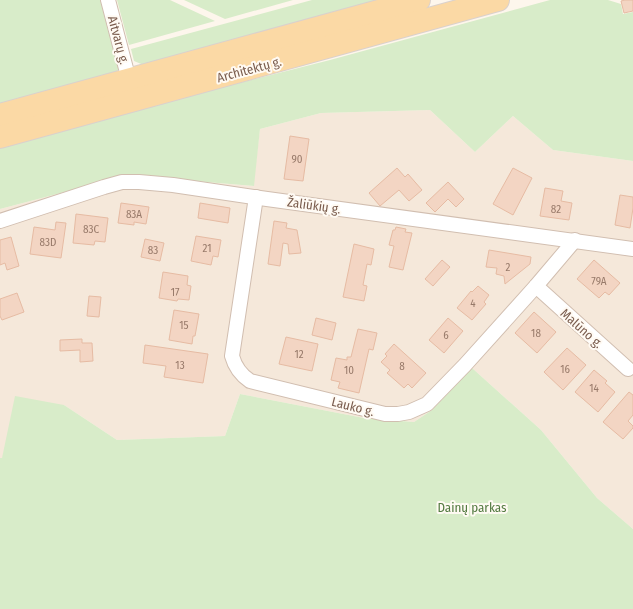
<svg xmlns="http://www.w3.org/2000/svg" width="633" height="609" viewBox="0 0 633 609" font-family="'Fira Sans Condensed',sans-serif">
<style>
.residential{fill:#f5e8da}
.green{fill:#d8ecc9}
.building{fill:#f3d5c3;stroke:#e6bba3}
.lines{fill:none;stroke-linecap:round;stroke-linejoin:round}
.minor-casing{stroke:#d1beb0;stroke-width:16}
.primary-casing{stroke:#dad1cd;stroke-width:24}
.minor{stroke:#fff;stroke-width:14}
.primary{stroke:#fbd9a5;stroke-width:22}
.labels{text-anchor:middle;stroke-width:4;stroke-linejoin:round;paint-order:stroke}
.number-label{font-size:11px;fill:#987a6a}
.street-label{font-size:13px;fill:#7a5c4d;stroke:#fffaf3}
.park-label{font-size:13px;fill:#537a41;stroke:#fffaf3}
</style>
<rect width="100%" height="100%" fill="#fdf6ec"/>
<path class="residential" d="M 430,110 L 475,152 L 513,116 L 553,150 L 633,161 L 633,529 L 597,498 L 541,430 L 472,368 L 432,410 L 414,422 L 364,418 L 240,394 L 225,436 L 117,440 L 64,405 L 2,458 L 0,458 L 0,209 L 76,189 L 122,175 L 253,186 L 260,129 L 321,113 Z"/>
<g class="green">
<path d="M 0,0 L 103,0 L 120,64 L 116,75 L 0,106 Z"/>
<path d="M 117,0 L 170,0 L 215,21 L 129,45 Z"/>
<path d="M 184,0 L 293,0 L 225,19 Z"/>
<path d="M 312,0 L 384,0 L 146,66 L 134,61 L 131,49 Z"/>
<path d="M 550,0 L 608,0 L 621,4 L 623,14 L 633,12 L 633,161 L 553,150 L 513,116 L 475,152 L 430,110 L 321,113 L 260,129 L 254,186 L 122,175 L 76,189 L 0,209 L 0,148 L 215,89 L 330,60 Z"/>
<path d="M 472,368 L 541,430 L 597,498 L 633,529 L 633,609 L 0,609 L 0,458 L 2,458 L 15,396 L 64,405 L 117,440 L 225,436 L 240,394 L 364,418 L 414,422 L 432,410 Z"/>
</g>
<g class="building">
<path d="M 625,0 L 633,0 L 633,11 L 624,13 L 621,1 Z"/>
<path d="M 290,136 L 309,139 L 303,181 L 284,179 Z"/>
<path d="M 397,168 L 405,177 L 408,174 L 422,190 L 409,201 L 399,190 L 380,206 L 369,193 Z"/>
<path d="M 513,168 L 532,178 L 513,215 L 493,204 Z"/>
<path d="M 448,182 L 464,199 L 456,207 L 448,199 L 435,212 L 426,203 Z"/>
<path d="M 545,188 L 563,191 L 561,201 L 572,203 L 569,220 L 540,216 Z"/>
<path d="M 620,195 L 633,197 L 633,208 L 630,228 L 615,225 Z"/>
<path d="M 121,203 L 149,207 L 146,224 L 134,222 L 134,225 L 118,223 Z"/>
<path d="M 200,203 L 230,208 L 228,223 L 198,218 Z"/>
<path d="M 76,214 L 108,218 L 105,242 L 95,241 L 94,245 L 73,243 Z"/>
<path d="M 274,221 L 287,223 L 286,228 L 297,230 L 301,253 L 289,254 L 288,244 L 283,243 L 280,266 L 268,264 Z"/>
<path d="M 56,222 L 66,223 L 61,258 L 30,254 L 34,227 L 55,230 Z"/>
<path d="M 396,227 L 406,229 L 405,232 L 412,233 L 403,270 L 389,267 L 394,246 L 389,245 L 393,230 L 395,230 Z"/>
<path d="M 196,236 L 221,240 L 218,257 L 213,256 L 211,265 L 191,261 Z"/>
<path d="M 11,237 L 19,266 L 7,270 L 5,263 L 0,265 L 0,240 Z"/>
<path d="M 145,239 L 164,243 L 160,261 L 141,257 Z"/>
<path d="M 354,244 L 374,249 L 371,265 L 367,264 L 363,285 L 367,286 L 364,301 L 343,297 Z"/>
<path d="M 489,250 L 531,257 L 530,264 L 505,284 L 504,276 L 496,274 L 497,268 L 486,267 Z"/>
<path d="M 442,260 L 450,267 L 433,286 L 425,279 Z"/>
<path d="M 594,260 L 620,283 L 609,295 L 605,292 L 599,298 L 577,279 Z"/>
<path d="M 163,272 L 188,276 L 187,285 L 191,286 L 189,300 L 178,299 L 177,301 L 159,298 Z"/>
<path d="M 478,286 L 489,295 L 484,302 L 486,304 L 472,320 L 457,308 L 471,291 L 472,292 Z"/>
<path d="M 17,293 L 24,312 L 2,320 L 0,316 L 0,299 Z"/>
<path d="M 89,296 L 101,297 L 99,317 L 87,316 Z"/>
<path d="M 174,310 L 199,314 L 195,336 L 193,336 L 192,344 L 169,340 Z"/>
<path d="M 534,312 L 556,332 L 537,353 L 515,333 Z"/>
<path d="M 316,318 L 336,323 L 332,340 L 312,335 Z"/>
<path d="M 448,318 L 463,331 L 444,353 L 429,340 Z"/>
<path d="M 358,329 L 377,333 L 373,350 L 369,349 L 359,393 L 338,388 L 340,382 L 331,380 L 336,358 L 347,360 L 347,357 L 351,357 Z"/>
<path d="M 286,337 L 318,344 L 312,371 L 279,364 Z"/>
<path d="M 82,339 L 82,343 L 92,343 L 93,361 L 80,362 L 80,350 L 60,351 L 60,340 Z"/>
<path d="M 394,344 L 426,373 L 412,388 L 408,384 L 404,388 L 387,373 L 390,370 L 381,362 L 387,356 L 385,354 Z"/>
<path d="M 145,345 L 208,354 L 203,383 L 164,377 L 166,366 L 143,363 Z"/>
<path d="M 567,348 L 586,365 L 563,390 L 544,372 Z"/>
<path d="M 594,370 L 607,381 L 605,383 L 615,392 L 598,412 L 575,392 Z"/>
<path d="M 629,392 L 633,395 L 633,415 L 628,421 L 633,426 L 633,428 L 623,439 L 603,422 Z"/>
</g>
<g class="lines">
<defs>
<g id="minor">
<path d="M 108,0 L 129,80"/>
<path d="M 256,197 L 232,356 C 235,367 241,375 250,381 L 385,414 L 398,414 L 409,412 L 427,404 L 465,365 L 536,286 L 575,240"/>
<path d="M 0,221 L 104,187 L 122,182 L 139,182 L 173,185 L 267,199 L 633,249"/>
<path d="M 536,286 L 628,369"/>
</g>
<g id="primary">
<path d="M 0,115 L 419,0"/>
<path d="M 0,137 L 498,0"/>
</g>
</defs>
<use href="#minor" class="minor-casing"/>
<use href="#primary" class="primary-casing"/>
<use href="#minor" class="minor"/>
<use href="#primary" class="primary"/>
</g>
<g class="labels">
<g class="number-label">
<text x="297" y="163">90</text>
<text x="556" y="213">82</text>
<text x="134" y="218">83A</text>
<text x="91" y="233">83C</text>
<text x="48" y="246">83D</text>
<text x="207" y="252">21</text>
<text x="153" y="254">83</text>
<text x="508" y="271">2</text>
<text x="599" y="285">79A</text>
<text x="175" y="296">17</text>
<text x="473" y="307">4</text>
<text x="184" y="329">15</text>
<text x="536" y="337">18</text>
<text x="446" y="339">6</text>
<text x="299" y="358">12</text>
<text x="180" y="369">13</text>
<text x="402" y="370">8</text>
<text x="565" y="373">16</text>
<text x="349" y="374">10</text>
<text x="594" y="392">14</text>
</g>
<g class="street-label">
<text transform="translate(119 40) rotate(75)" y="5">Aitvarų g.</text>
<text transform="translate(249 69) rotate(-15)" y="5">Architektų g.</text>
<text transform="translate(314 205) rotate(8)" y="5">Žaliūkių g.</text>
<text transform="translate(582 328) rotate(42)" y="5">Malūno g.</text>
<text transform="translate(353 406) rotate(14)" y="5">Lauko g.</text>
</g>
<g class="park-label">
<text x="472" y="512">Dainų parkas</text>
</g>
</g>
</svg>
